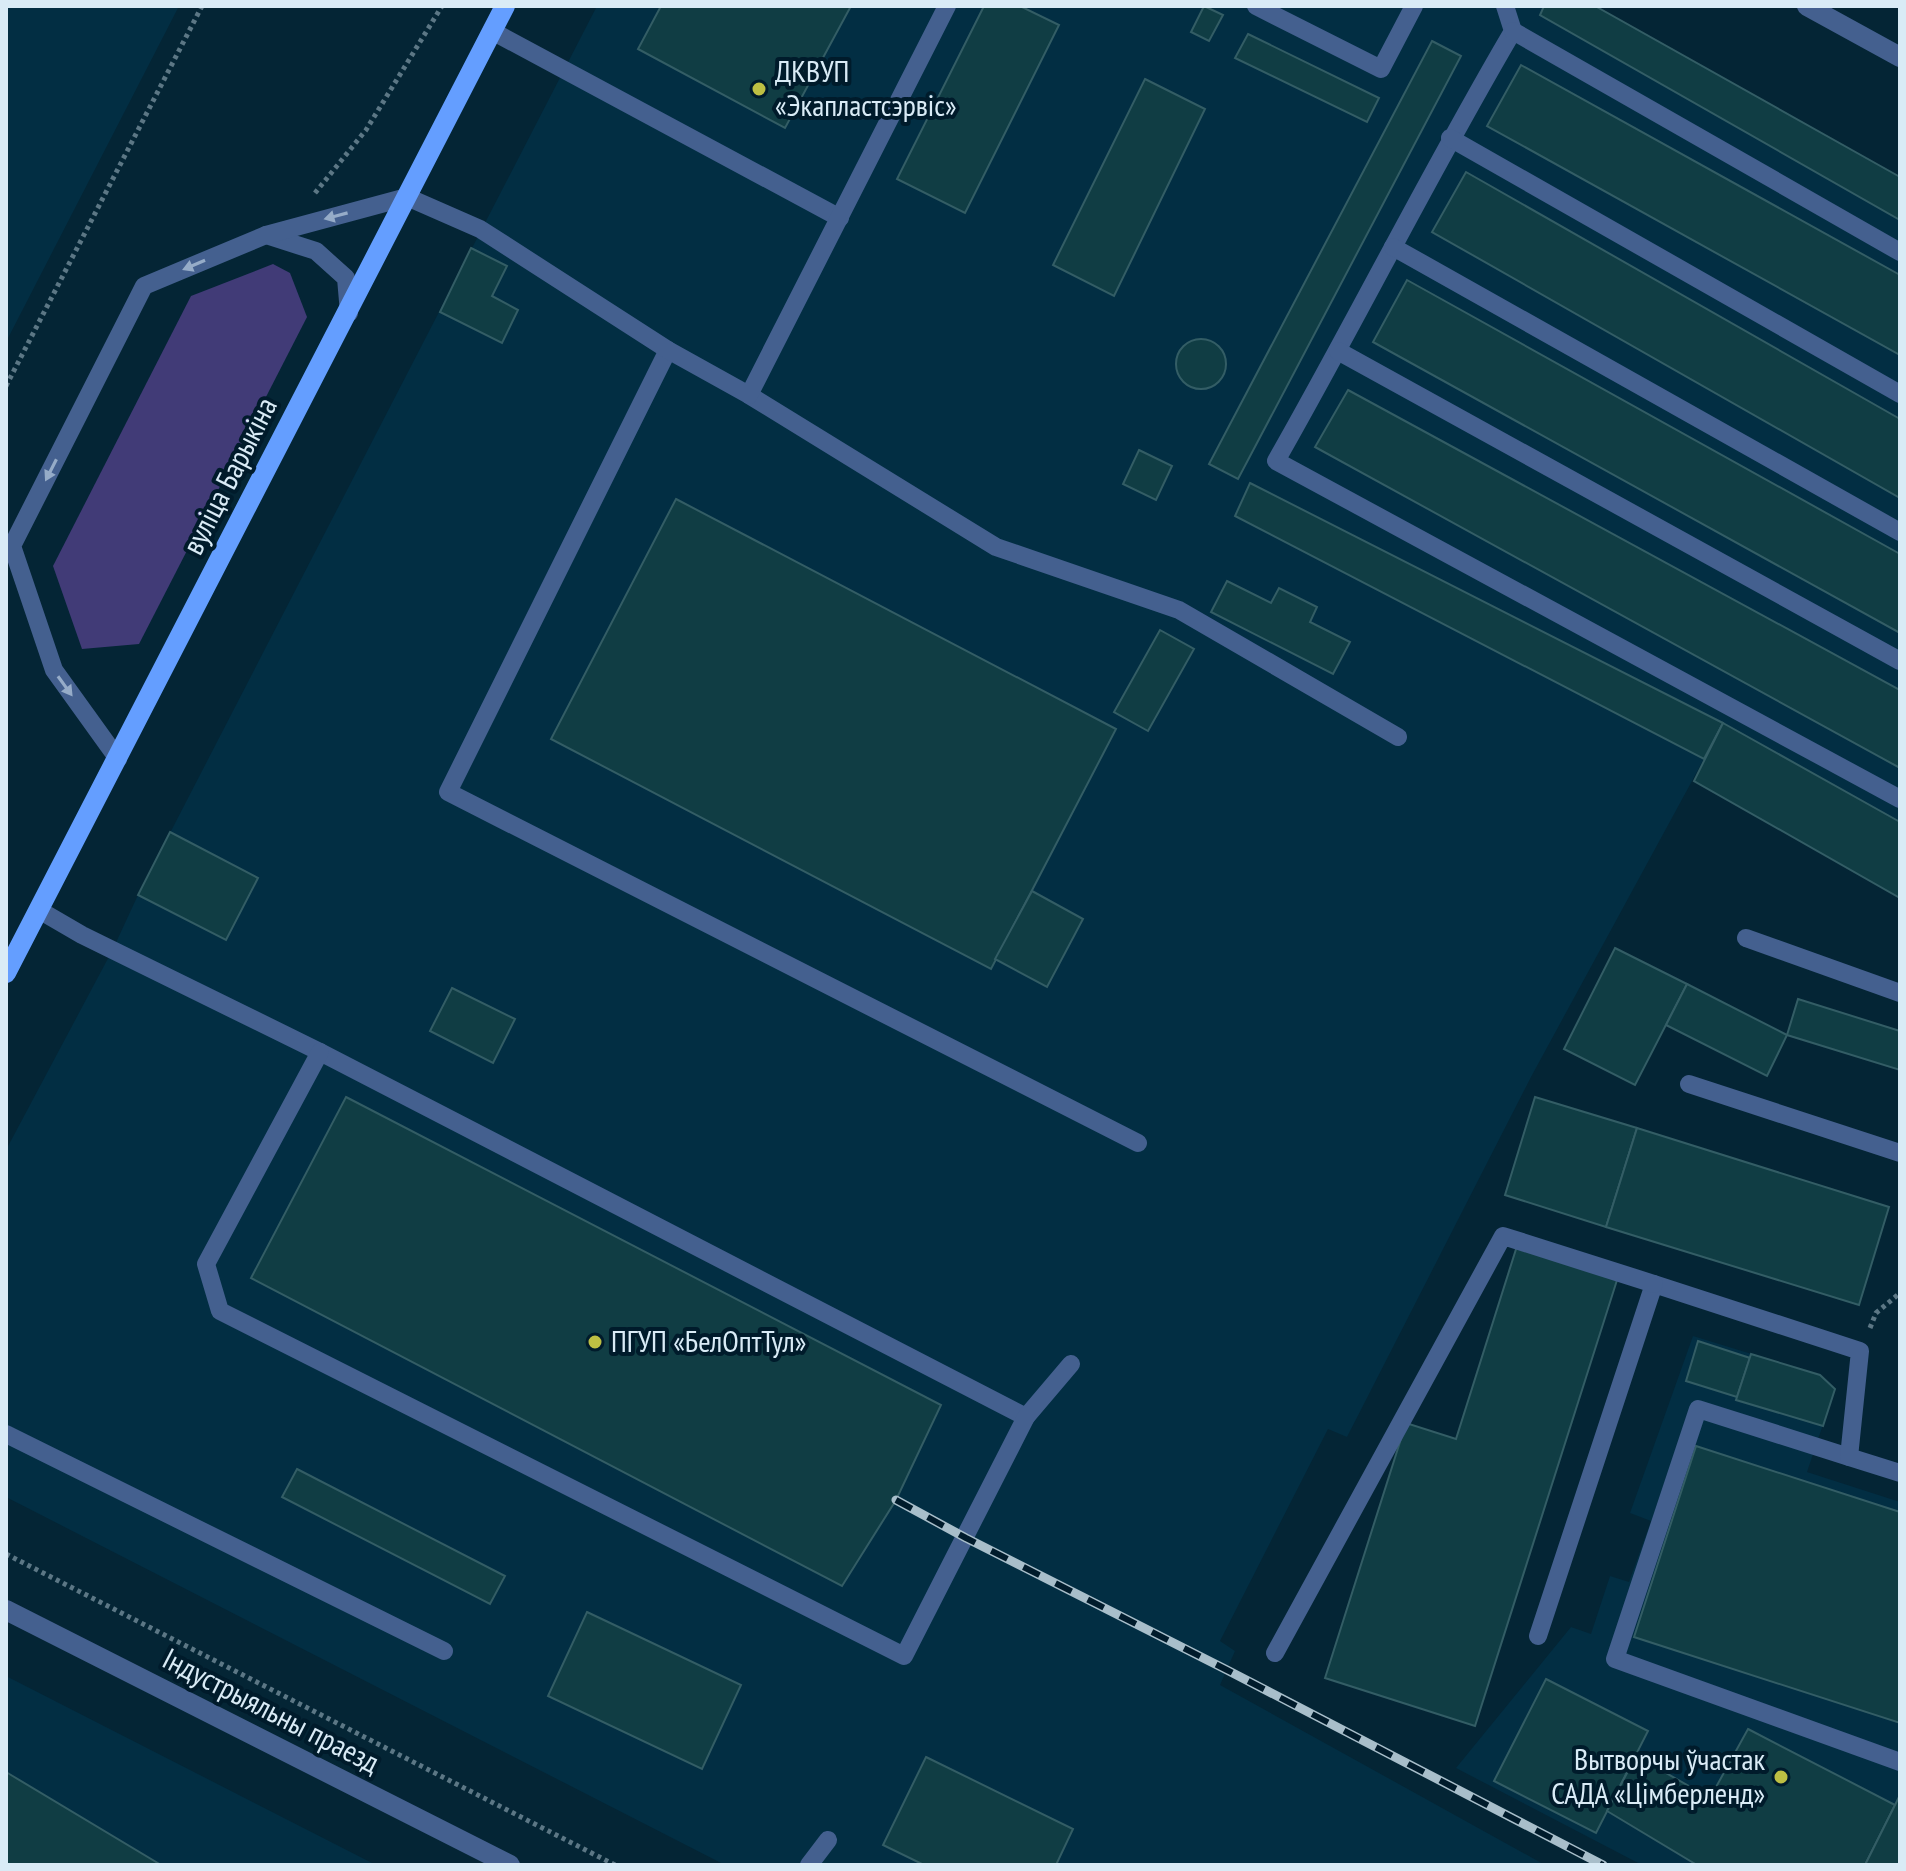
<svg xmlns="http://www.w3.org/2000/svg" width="1906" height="1871" viewBox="0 0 1906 1871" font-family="'PT Sans Narrow',sans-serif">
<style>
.built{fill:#022e43}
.green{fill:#413b77}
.building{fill:#103d44;stroke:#335d65;stroke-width:2}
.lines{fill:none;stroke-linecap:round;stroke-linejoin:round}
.path{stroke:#5c7785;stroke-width:5;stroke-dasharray:4 4;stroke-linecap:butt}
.service{stroke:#44608f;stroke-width:18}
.minor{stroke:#44608f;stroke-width:20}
.tertiary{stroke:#44608f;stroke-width:20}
.primary{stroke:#649eff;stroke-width:20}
.rail-casing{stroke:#a8beca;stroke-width:9}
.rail{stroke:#001b2b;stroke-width:6;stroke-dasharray:18;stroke-linecap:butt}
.oneway{fill:#96acc8}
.poi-dot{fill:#bdbf43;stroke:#001b2b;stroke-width:3}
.labels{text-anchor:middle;stroke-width:8;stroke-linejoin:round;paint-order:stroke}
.poi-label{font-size:30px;fill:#d9ebf6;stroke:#001b2b;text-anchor:start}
.street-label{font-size:30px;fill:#d9ebf6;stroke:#001b2b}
</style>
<rect width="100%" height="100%" fill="#042535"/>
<g class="built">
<path d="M 6,6 L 179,6 L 6,342 Z"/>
<path d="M 597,6 L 1595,6 L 1900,177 L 1900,822 L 1723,724 L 1531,1077 L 1347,1437 L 1328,1429 L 1220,1641 L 1235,1651 L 1220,1685 L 1545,1865 L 725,1865 L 6,1497 L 6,1150 L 113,949 L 138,895 Z"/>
<path d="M 1693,1336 L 1820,1375 L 1835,1389 L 1807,1472 L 1900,1502 L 1900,1865 L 1642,1865 L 1456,1768 L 1571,1627 L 1591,1634 L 1610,1576 L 1629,1582 L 1651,1521 L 1630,1513 Z"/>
<path d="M 6,1676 L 376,1865 L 6,1865 Z"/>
</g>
<path class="green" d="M 273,264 L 290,273 L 307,317 L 139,644 L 82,649 L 53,566 L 191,296 Z"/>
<g class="building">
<path d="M 661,6 L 851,6 L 785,128 L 638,49 Z"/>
<path d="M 984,6 L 1020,6 L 1059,25 L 965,213 L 897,179 Z"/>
<path d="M 1204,6 L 1223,15 L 1209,41 L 1191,32 Z"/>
<path d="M 1544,6 L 1595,6 L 1900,177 L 1900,220 L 1540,15 Z"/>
<path d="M 1248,34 L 1379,98 L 1367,122 L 1235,58 Z"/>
<path d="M 1432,41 L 1461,56 L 1238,479 L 1209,464 Z"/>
<path d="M 1521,65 L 1900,275 L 1900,355 L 1487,126 Z"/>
<path d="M 1145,79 L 1205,109 L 1114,296 L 1053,265 Z"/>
<path d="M 1466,172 L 1900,419 L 1900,498 L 1432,232 Z"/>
<path d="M 471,248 L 507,266 L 492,296 L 518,310 L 502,343 L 440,312 Z"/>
<path d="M 1407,280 L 1900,554 L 1900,633 L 1373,342 Z"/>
<circle cx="1201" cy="364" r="25"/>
<path d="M 1348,390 L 1900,690 L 1900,768 L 1315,447 Z"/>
<path d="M 1139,450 L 1172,466 L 1156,500 L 1123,484 Z"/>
<path d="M 1250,483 L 1723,723 L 1704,759 L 1235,516 Z"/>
<path d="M 676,499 L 1116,729 L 991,969 L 551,739 Z"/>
<path d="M 1227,581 L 1271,603 L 1279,588 L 1317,607 L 1310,622 L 1350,642 L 1333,674 L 1211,612 Z"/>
<path d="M 1160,630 L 1194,649 L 1148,731 L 1114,712 Z"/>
<path d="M 1723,723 L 1900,822 L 1900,898 L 1694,781 Z"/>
<path d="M 170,832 L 258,878 L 226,940 L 138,895 Z"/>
<path d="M 1032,891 L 1083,919 L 1047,987 L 995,959 Z"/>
<path d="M 1615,948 L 1687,984 L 1635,1085 L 1564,1049 Z"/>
<path d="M 1687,984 L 1787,1035 L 1767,1076 L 1666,1025 Z"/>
<path d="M 452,988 L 515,1019 L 493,1063 L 430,1031 Z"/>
<path d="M 1798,999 L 1900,1031 L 1900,1070 L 1787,1035 Z"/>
<path d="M 346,1097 L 941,1405 L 896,1500 L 842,1586 L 251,1278 Z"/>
<path d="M 1535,1097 L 1637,1128 L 1606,1227 L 1505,1195 Z"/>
<path d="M 1637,1128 L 1889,1207 L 1859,1305 L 1606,1227 Z"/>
<path d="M 1517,1246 L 1618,1277 L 1475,1726 L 1325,1678 L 1406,1423 L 1456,1439 Z"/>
<path d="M 1698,1341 L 1750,1358 L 1737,1397 L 1686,1381 Z"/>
<path d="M 1751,1354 L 1820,1375 L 1835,1389 L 1823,1426 L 1736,1400 Z"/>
<path d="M 1696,1446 L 1900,1512 L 1900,1723 L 1634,1637 Z"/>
<path d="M 297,1469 L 505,1576 L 490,1604 L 282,1497 Z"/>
<path d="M 587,1612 L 741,1685 L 702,1769 L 548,1696 Z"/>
<path d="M 1546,1679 L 1648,1731 L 1596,1833 L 1494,1781 Z"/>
<path d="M 1748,1729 L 1895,1805 L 1865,1865 L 1697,1865 L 1607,1811 L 1636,1756 L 1710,1798 Z"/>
<path d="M 926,1757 L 1073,1829 L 1056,1865 L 924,1865 L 883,1845 Z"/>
<path d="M 6,1772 L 161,1865 L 6,1865 Z"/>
<path d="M 1900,1795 L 1900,1865 L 1865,1865 Z"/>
</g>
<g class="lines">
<g class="path">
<path d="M 315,193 L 366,130 L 442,6"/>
<path d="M 6,386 L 202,6"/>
<path d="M 1870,1328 L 1876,1313 L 1900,1293"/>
<path d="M 6,1554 L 615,1865"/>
</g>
<g class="service">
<path d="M 1256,6 L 1381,69 L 1414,6"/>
<path d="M 1505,6 L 1513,31 C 1430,172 1357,319 1276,461 L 1900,799"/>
<path d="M 492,31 L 840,218"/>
<path d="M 1513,31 L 1900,252"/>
<path d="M 1450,138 L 1900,394"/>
<path d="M 266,235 L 316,251 L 346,278 L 349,313"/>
<path d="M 1393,247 L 1900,532"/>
<path d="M 668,350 L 448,792 L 1138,1143"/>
<path d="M 1338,351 L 1900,661"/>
<path d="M 749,395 L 996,547 L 1179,610 L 1398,737"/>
<path d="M 118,759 L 54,670 L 12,546 L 144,286 L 266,235 L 407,197 L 480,229 L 668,350 L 749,395 L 947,6"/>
<path d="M 39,910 L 82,935 L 320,1052 L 1026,1417"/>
<path d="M 1746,938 L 1900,993"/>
<path d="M 320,1052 L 206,1264 L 220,1311 L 904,1656 L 1026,1417 L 1071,1364"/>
<path d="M 1689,1084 L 1900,1153"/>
<path d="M 6,1434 L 444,1651"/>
<path d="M 1849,1457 L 1698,1409 L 1615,1659 L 1900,1762"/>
<path d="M 1538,1636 L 1654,1284 L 1860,1351 L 1849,1457 L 1900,1473"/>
<path d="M 1275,1653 L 1503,1236 L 1654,1284"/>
<path d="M 809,1865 L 828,1840"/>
</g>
<path class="minor" d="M 6,1610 L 510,1865"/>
<path class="tertiary" d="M 1807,6 L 1900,57"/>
<path class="primary" d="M 6,973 L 505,6"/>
<defs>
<path id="rail" d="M 896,1500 L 966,1538 L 1227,1670 L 1603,1865"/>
</defs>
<use href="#rail" class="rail-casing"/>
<use href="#rail" class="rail"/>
</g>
<defs><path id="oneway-solid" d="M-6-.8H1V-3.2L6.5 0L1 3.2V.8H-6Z" transform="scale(2)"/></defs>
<g class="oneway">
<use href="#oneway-solid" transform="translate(336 216) rotate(165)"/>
<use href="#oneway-solid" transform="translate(194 265) rotate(157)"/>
<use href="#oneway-solid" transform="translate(51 470) rotate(117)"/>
<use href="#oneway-solid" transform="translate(65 686) rotate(54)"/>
</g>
<g class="poi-dot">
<circle cx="759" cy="89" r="8"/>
<circle cx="595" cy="1342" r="8"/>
<circle cx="1781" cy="1777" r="8"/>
</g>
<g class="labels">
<g class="poi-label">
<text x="775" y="82">ДКВУП<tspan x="775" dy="34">«Экапластсэрвіс»</tspan></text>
<text x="611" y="1352">ПГУП «БелОптТул»</text>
<text x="1765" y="1770" text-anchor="end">Вытворчы ўчастак<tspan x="1765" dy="34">САДА «Цімберленд»</tspan></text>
</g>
<g class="street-label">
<text transform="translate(230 476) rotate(-63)" y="10">вуліца Барыкіна</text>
<text transform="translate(271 1711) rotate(27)" y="10">Індустрыяльны праезд</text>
</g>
</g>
<rect width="1906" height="1871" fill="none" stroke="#d9ebf6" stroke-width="16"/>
</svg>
